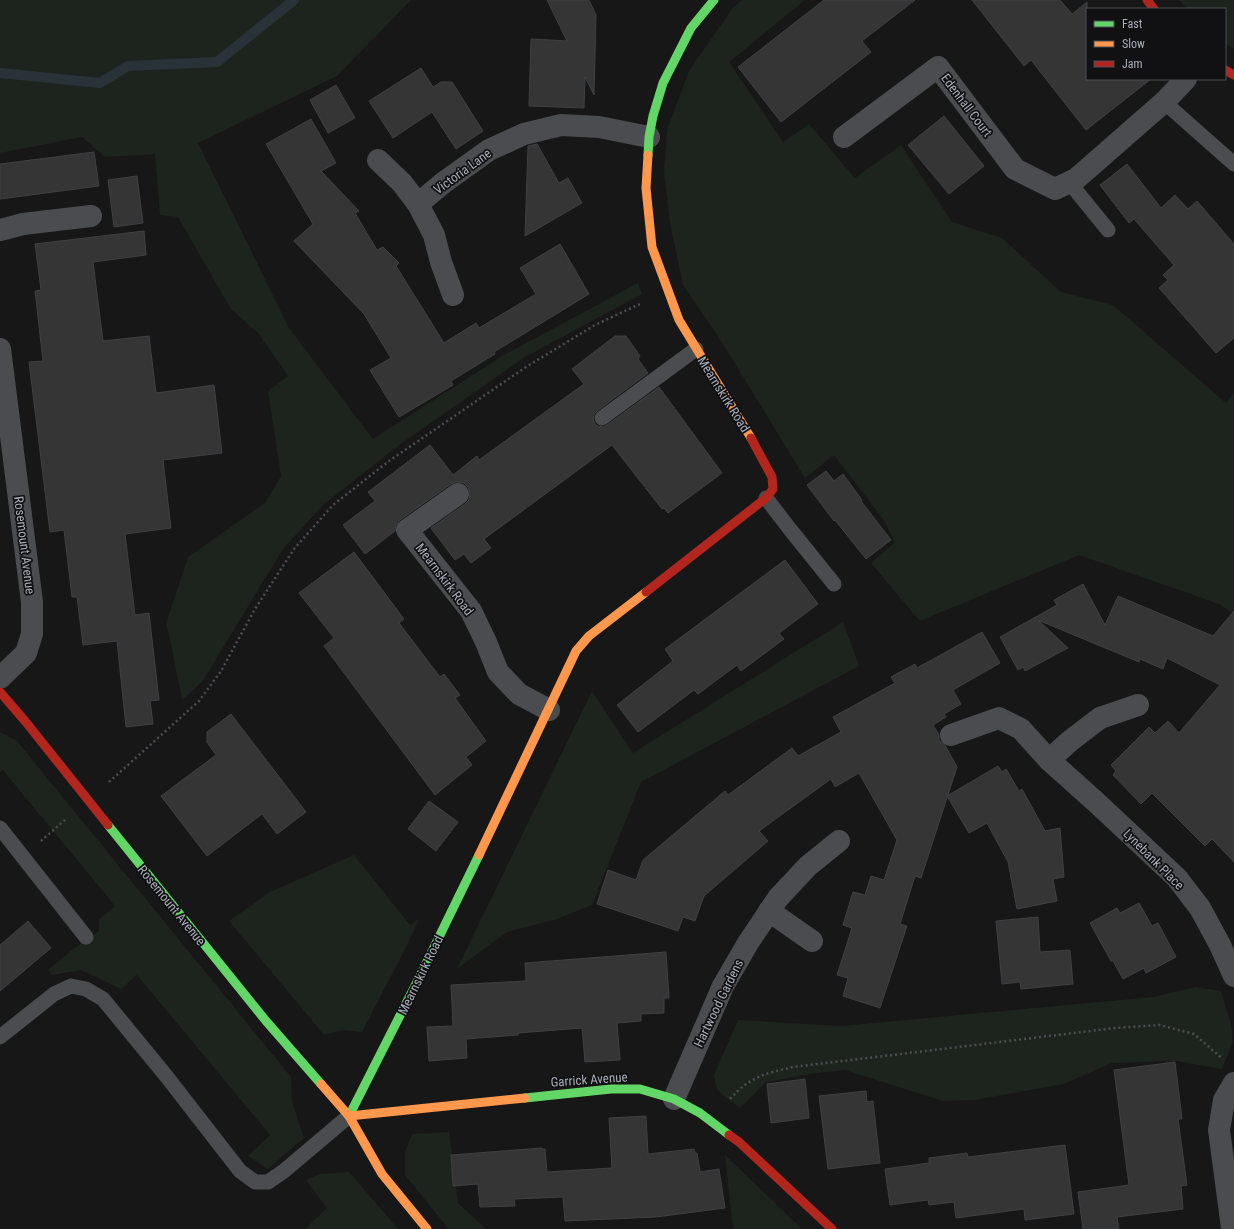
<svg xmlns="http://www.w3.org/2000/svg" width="1234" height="1229" viewBox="0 0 1234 1229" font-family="'Roboto Condensed',sans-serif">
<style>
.green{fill:#1d241e}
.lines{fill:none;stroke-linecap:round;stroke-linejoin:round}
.stream{stroke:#2a3239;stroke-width:10}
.building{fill:#353536;stroke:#3f4043}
.path{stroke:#4d4e52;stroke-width:2.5;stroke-dasharray:2 3;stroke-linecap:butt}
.lane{stroke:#4b4c50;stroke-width:15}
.street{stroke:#4b4c50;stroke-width:22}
.fast{stroke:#63d668;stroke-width:9}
.slow{stroke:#ff974d;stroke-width:9}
.jam{stroke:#b3261e;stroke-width:9}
.labels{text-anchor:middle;stroke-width:3.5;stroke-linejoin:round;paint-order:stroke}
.street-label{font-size:13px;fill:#a8adb8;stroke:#111113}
</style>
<rect width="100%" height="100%" fill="#171717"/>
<g class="green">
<path d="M 0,0 L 411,0 L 337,76 L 198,143 L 289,328 L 373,439 L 504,355 L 638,283 L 642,294 L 525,357 L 399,445 L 324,504 L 283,549 L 202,682 L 182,700 L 169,634 L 166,623 L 188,557 L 265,503 L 281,476 L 268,391 L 288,376 L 258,333 L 231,309 L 178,217 L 160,215 L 155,154 L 105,157 L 82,137 L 0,153 Z"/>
<path d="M 742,0 L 805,0 L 729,62 L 783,142 L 809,124 L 855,178 L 901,145 L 952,222 L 1002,238 L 1061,292 L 1113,305 L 1226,403 L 1234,392 L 1234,614 L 1219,604 L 1079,555 L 920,621 L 871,563 L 895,542 L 883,519 L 834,455 L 805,478 L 718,336 L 683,285 L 670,223 L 664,172 L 667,130 L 689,71 L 732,9 Z"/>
<path d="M 1179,0 L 1234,0 L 1234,49 L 1225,43 L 1225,9 L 1188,9 Z"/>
<path d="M 843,622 L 859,666 L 641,782 L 592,905 L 557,919 L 507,932 L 457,969 L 592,691 L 633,753 Z"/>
<path d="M 0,732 L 17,741 L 291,1077 L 292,1101 L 304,1138 L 268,1169 L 248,1156 L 270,1135 L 137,975 L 121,989 L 81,970 L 52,975 L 48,970 L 72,950 L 99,931 L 99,919 L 115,906 L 3,770 L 0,772 Z"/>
<path d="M 354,855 L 410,925 L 419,919 L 406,947 L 362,1032 L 343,1030 L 324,1035 L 229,921 L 270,892 Z"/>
<path d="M 1196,987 L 1221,991 L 1231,1024 L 1233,1041 L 1222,1069 L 1177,1061 L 1112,1063 L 1064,1084 L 974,1100 L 943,1101 L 845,1070 L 810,1074 L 766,1082 L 740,1108 L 717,1090 L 714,1075 L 738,1020 L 842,1026 L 1153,997 Z"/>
<path d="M 449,1132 L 458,1203 L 486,1229 L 449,1229 L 405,1175 L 405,1152 L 412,1134 Z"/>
<path d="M 725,1155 L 802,1229 L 733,1229 Z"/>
<path d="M 349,1172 L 398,1229 L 305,1229 L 327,1208 L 306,1180 L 320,1174 Z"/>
</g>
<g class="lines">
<path class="stream" d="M 0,73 L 100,83 L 128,66 L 217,62 L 294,0"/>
</g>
<g class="building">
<path d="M 547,0 L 589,0 L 596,15 L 594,95 L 585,77 L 584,108 L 529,106 L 531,39 L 567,41 Z"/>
<path d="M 824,0 L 915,0 L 862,41 L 871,52 L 781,122 L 738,67 Z"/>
<path d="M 972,0 L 1060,0 L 1072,14 L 1087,2 L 1087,79 L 1151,79 L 1086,130 L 1031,60 L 1024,66 Z"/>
<path d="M 421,68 L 433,87 L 441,82 L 452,82 L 483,131 L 456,149 L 432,112 L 393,138 L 369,101 Z"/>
<path d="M 336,85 L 355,118 L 328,133 L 310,100 Z"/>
<path d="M 944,116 L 984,166 L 949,194 L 908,145 Z"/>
<path d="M 311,119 L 336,163 L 321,171 L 359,211 L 355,213 L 377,250 L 383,247 L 399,263 L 396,266 L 444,343 L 476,323 L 479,328 L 536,294 L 520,268 L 560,244 L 589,294 L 494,352 L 495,354 L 451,381 L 453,385 L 399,417 L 370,370 L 391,358 L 364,314 L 294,241 L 313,224 L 266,144 Z"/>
<path d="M 537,144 L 559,183 L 568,178 L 582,203 L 525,236 L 528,146 Z"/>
<path d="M 94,152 L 99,186 L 0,199 L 0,164 Z"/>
<path d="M 1127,164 L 1161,208 L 1175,195 L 1188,209 L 1197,201 L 1234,244 L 1234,338 L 1216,353 L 1159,288 L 1168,280 L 1163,275 L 1174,265 L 1134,219 L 1129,223 L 1100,185 Z"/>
<path d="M 137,176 L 143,223 L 114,227 L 108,180 Z"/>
<path d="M 144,231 L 146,255 L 93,262 L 103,341 L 149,336 L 156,393 L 214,385 L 222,453 L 163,460 L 171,528 L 125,534 L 135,615 L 149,613 L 159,700 L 150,701 L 153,724 L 126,727 L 117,641 L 83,645 L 77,597 L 72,597 L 64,530 L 50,532 L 29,362 L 43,361 L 35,291 L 41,290 L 35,244 Z"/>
<path d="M 615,336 L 626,336 L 640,356 L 638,359 L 648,373 L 597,411 L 594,414 L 593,419 L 595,424 L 598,426 L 603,427 L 607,425 L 659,387 L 722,473 L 668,513 L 664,508 L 662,509 L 612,445 L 484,539 L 491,548 L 471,563 L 464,554 L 455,560 L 431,528 L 465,504 L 469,500 L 470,493 L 468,487 L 464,483 L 457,482 L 451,484 L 400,520 L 396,525 L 395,531 L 365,554 L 343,525 L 375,501 L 368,492 L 430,445 L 453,475 L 477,456 L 479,460 L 584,384 L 572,369 Z"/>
<path d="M 826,471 L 834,481 L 843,474 L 862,500 L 861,501 L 891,540 L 866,559 L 835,520 L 834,521 L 807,485 Z"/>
<path d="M 354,552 L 404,619 L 399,623 L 440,677 L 444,674 L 460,695 L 455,698 L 486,741 L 466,757 L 472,765 L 435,795 L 324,646 L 334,638 L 299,593 Z"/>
<path d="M 785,560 L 818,604 L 779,633 L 784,639 L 741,671 L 737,665 L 698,694 L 694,690 L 638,732 L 617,705 L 673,661 L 665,649 Z"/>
<path d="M 1083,584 L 1105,625 L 1118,596 L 1213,636 L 1234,611 L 1234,862 L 1212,839 L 1205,846 L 1152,793 L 1141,804 L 1113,775 L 1116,771 L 1111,765 L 1149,727 L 1155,733 L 1168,721 L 1179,733 L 1220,685 L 1167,658 L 1163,669 L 1140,659 L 1139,662 L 1038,620 L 1068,648 L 1025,671 L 1023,667 L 1018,670 L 1000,637 L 1057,605 L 1054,600 Z"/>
<path d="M 982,632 L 1000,663 L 953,690 L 961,704 L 944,714 L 946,717 L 933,725 L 939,735 L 939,740 L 945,745 L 957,767 L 921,878 L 915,876 L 900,924 L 907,926 L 880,1008 L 843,996 L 848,978 L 837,975 L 852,928 L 843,925 L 853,892 L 865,895 L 871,876 L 884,880 L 897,840 L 859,773 L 835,787 L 831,779 L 759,831 L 768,841 L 704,896 L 695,921 L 683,917 L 678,931 L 597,904 L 608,870 L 636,880 L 643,860 L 725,791 L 728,795 L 792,748 L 798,756 L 841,732 L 833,717 L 895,683 L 891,677 L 915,664 L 917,668 Z"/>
<path d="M 231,714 L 306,812 L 277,834 L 262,814 L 207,856 L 161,796 L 216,755 L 207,742 L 207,732 Z"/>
<path d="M 998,766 L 1002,772 L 1006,769 L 1019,791 L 1022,789 L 1045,831 L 1060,828 L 1064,877 L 1053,879 L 1057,901 L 1017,909 L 1008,862 L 987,823 L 969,833 L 947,796 Z"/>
<path d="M 429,801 L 458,822 L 436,851 L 408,829 Z"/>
<path d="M 1139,903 L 1152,926 L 1158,923 L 1176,957 L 1146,973 L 1144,968 L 1123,979 L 1113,961 L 1111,961 L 1090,923 L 1117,908 L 1120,913 Z"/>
<path d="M 1038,917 L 1040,952 L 1070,950 L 1073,984 L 1021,989 L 1020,982 L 1002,984 L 996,921 Z"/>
<path d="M 28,921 L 51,948 L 0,991 L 0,945 Z"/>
<path d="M 666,952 L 669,998 L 664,998 L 664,1013 L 641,1014 L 641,1021 L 617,1023 L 620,1060 L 585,1062 L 582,1028 L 518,1033 L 518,1035 L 466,1039 L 467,1058 L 429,1061 L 427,1027 L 453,1026 L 451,985 L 526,981 L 525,963 Z"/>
<path d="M 1175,1062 L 1182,1119 L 1178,1119 L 1187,1185 L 1181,1186 L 1183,1209 L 1117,1217 L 1119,1229 L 1083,1229 L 1078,1192 L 1129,1185 L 1114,1070 Z"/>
<path d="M 805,1079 L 809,1118 L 771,1123 L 767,1084 Z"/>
<path d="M 866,1091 L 867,1102 L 873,1101 L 880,1163 L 828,1169 L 819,1096 Z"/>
<path d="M 646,1116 L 648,1154 L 694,1149 L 695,1153 L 697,1153 L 700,1172 L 719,1169 L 725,1208 L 656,1217 L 565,1221 L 563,1197 L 514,1199 L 515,1206 L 480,1207 L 478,1184 L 453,1186 L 451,1155 L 542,1148 L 542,1149 L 545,1149 L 547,1172 L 612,1168 L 609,1118 Z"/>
<path d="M 1065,1145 L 1074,1214 L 1025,1220 L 1024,1209 L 956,1218 L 954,1202 L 929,1205 L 928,1200 L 890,1205 L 885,1169 L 929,1163 L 929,1158 L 967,1153 L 968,1157 Z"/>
</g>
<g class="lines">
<g class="path">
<path d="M 109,782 L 199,701 L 221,671 L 255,609 L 294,549 L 333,505 L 389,461 L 526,367 L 595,325 L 642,303"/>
<path d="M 41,841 L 66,819"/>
<path d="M 730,1099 C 751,1076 764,1074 793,1067 L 1115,1028 L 1160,1025 L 1194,1034 L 1223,1059"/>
</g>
<g class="lane">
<path d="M 1164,102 L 1234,164"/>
<path d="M 1069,182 L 1108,230"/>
<path d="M 602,418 L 696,349"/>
<path d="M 766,498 L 789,528 L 834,584"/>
<path d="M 0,828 L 86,937"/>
<path d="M 0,1037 L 54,994 L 71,986 L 86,989 L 103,999 L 167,1077 L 240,1171 L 255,1182 L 268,1182 L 284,1171 L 349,1116"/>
</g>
<g class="street">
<path d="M 844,137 L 938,67 L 1015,169 L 1055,189 L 1076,179 L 1164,102 L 1186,79"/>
<path d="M 378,160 L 402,183 L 418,204 L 434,235 L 441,262 L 453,295"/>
<path d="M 418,204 L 443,183 L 489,150 L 524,134 L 561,125 L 599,127 L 649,137"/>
<path d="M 0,230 L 23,224 L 91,216"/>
<path d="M 0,349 L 32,602 L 32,634 L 26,653 L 0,678"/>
<path d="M 458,494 L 407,530 L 471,611 L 486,642 L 498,672 L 519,694 L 549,710"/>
<path d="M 951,735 L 999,718 L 1021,729 L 1049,760 L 1097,803 L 1177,878 L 1200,908 L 1220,945 L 1234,976"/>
<path d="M 1049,760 L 1070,741 L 1100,718 L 1138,705"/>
<path d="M 769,911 L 812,941"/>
<path d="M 674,1099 L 723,986 L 748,943 L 778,898 L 808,866 L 839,841"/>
<path d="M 1232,1228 L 1219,1130 L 1224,1100 L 1234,1083"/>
</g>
<g class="fast">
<path d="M 648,155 L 649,137 L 653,116 L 663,83 L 691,28 L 714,0"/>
<path d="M 108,825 L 266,1021 L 321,1084"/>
<path d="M 525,1098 L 611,1089 L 640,1089 L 674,1099 L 700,1113 L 729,1135"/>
<path d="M 349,1116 L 420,976 L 479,855"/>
</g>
<g class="slow">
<path d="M 648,155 L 646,188 L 652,247 L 679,320 L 751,438"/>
<path d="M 479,855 L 576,651 L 589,636 L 646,592"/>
<path d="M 321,1084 L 349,1116 L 382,1174 L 427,1229"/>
<path d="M 349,1116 L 525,1098"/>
</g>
<g class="jam">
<path d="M 1147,0 L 1154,9"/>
<path d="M 1225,70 L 1234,75"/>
<path d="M 646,592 L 766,498 L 773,489 L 772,477 L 751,438"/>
<path d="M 0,692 L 25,721 L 108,825"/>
<path d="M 729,1135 L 739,1142 L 832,1229"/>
</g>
</g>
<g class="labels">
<g class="street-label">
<text transform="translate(967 105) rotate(53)" y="5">Edenhall Court</text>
<text transform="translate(462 171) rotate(-36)" y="5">Victoria Lane</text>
<text transform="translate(724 394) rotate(58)" y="5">Mearnskirk Road</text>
<text transform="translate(25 545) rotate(83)" y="5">Rosemount Avenue</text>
<text transform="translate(445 579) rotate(53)" y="5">Mearnskirk Road</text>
<text transform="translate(1154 859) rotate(45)" y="5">Lynebank Place</text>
<text transform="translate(172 905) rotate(51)" y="5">Rosemount Avenue</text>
<text transform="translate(420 975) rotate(-64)" y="5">Mearnskirk Road</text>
<text transform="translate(718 1003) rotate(-64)" y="5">Hartwood Gardens</text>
<text transform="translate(589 1079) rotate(-4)" y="5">Garrick Avenue</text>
</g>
</g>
<rect x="1086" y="8" width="140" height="72" fill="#111113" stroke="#4d4f55"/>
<rect x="1094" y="21" width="20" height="6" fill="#63d668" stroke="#4d4f55"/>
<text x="1122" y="28" font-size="12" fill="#a8adb8">Fast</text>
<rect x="1094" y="41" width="20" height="6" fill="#ff974d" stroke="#4d4f55"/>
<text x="1122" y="48" font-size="12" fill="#a8adb8">Slow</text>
<rect x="1094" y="61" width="20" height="6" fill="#b3261e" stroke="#4d4f55"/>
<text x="1122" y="68" font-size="12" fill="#a8adb8">Jam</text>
</svg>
